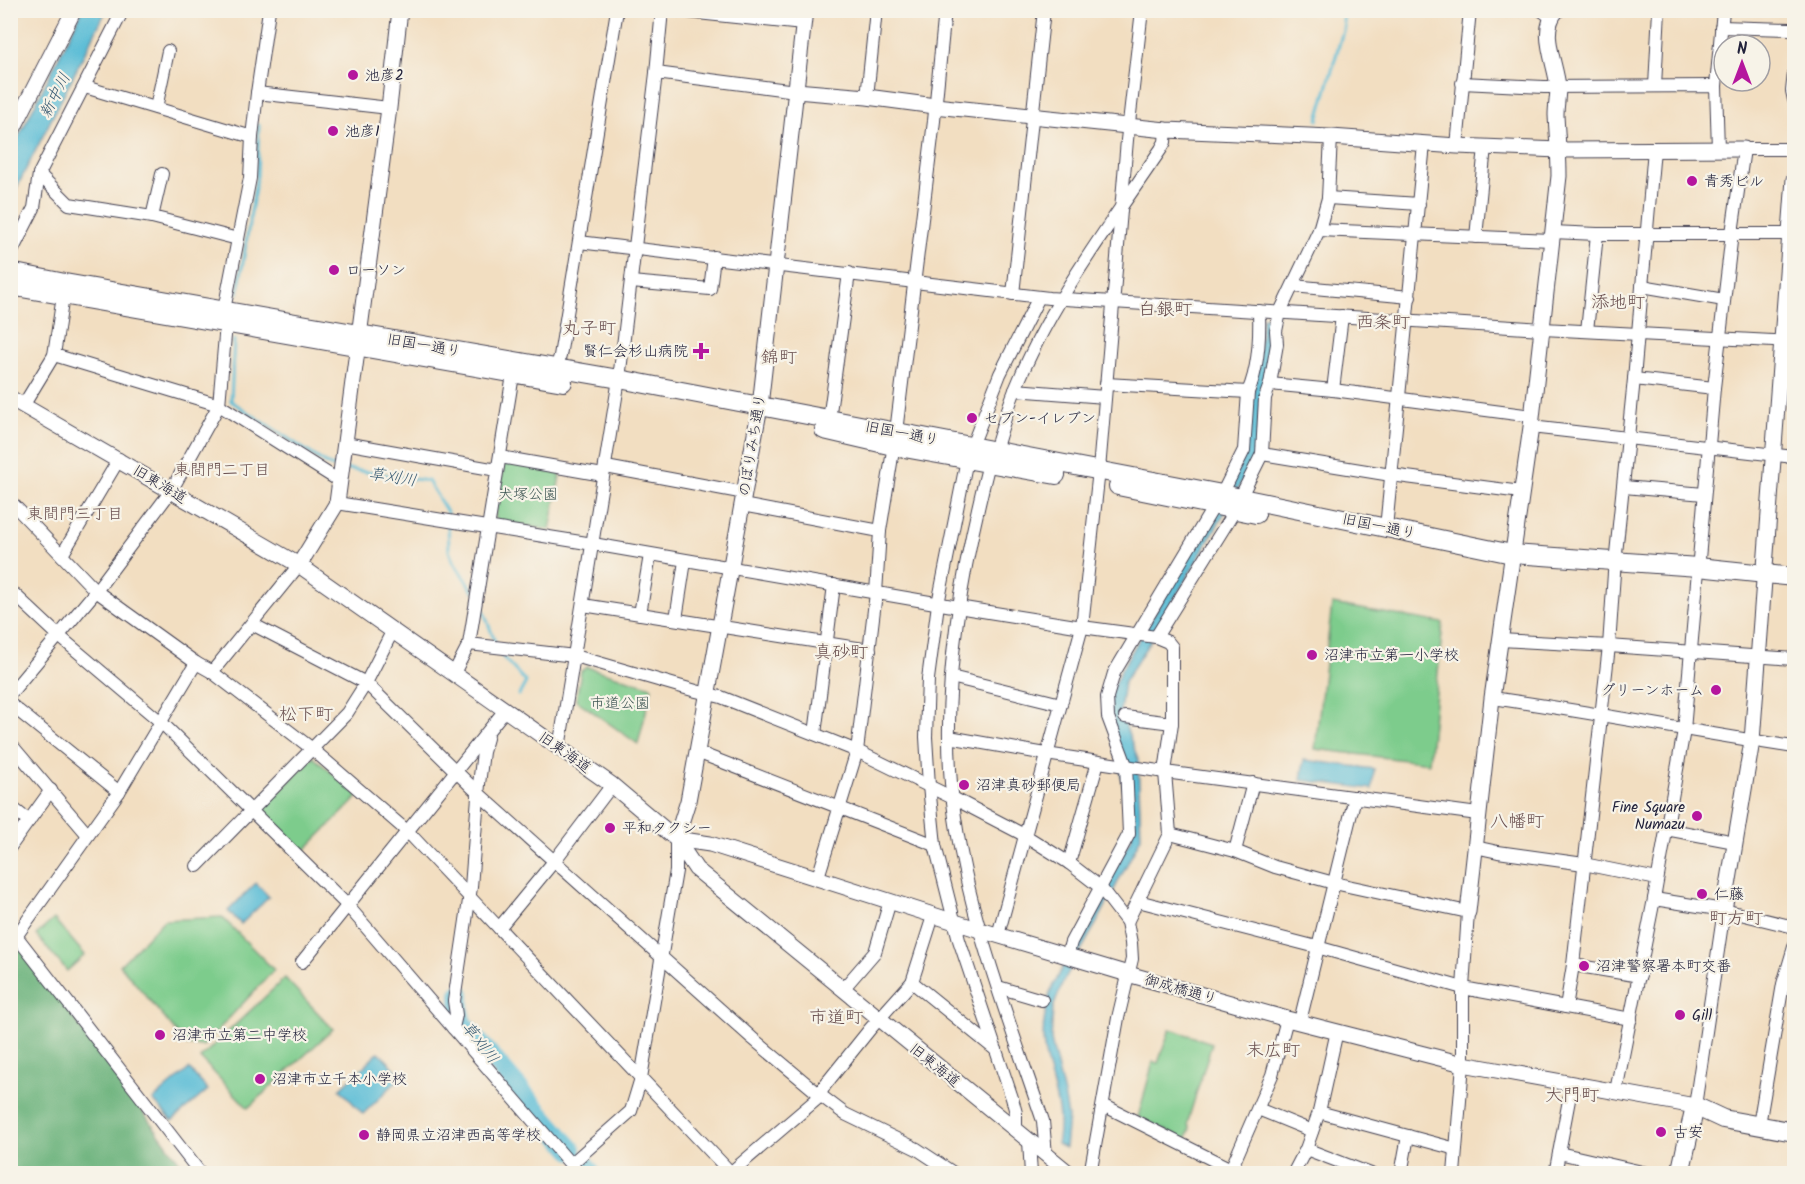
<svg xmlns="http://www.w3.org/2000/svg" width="1805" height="1184" viewBox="0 0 1805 1184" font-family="Kalam,'Klee One',sans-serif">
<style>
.green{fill:#7dcc8c;stroke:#507764;stroke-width:1.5}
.forest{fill:#66b078;stroke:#44695a;stroke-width:1.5}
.water{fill:#58bcd6;stroke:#3d6f88;stroke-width:1.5}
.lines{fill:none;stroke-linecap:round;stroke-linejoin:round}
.stream{stroke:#58bcd6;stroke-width:3}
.river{stroke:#58bcd6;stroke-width:20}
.minor-casing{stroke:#413e4f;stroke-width:14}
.tertiary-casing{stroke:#413e4f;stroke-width:17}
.secondary-casing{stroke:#413e4f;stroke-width:20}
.minor{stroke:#fff;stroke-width:12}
.tertiary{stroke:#fff;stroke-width:15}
.secondary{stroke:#fff;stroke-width:18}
.poi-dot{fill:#b5179e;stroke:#f7f3e8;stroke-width:2}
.labels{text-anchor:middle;stroke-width:4.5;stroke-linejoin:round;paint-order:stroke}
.poi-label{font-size:15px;fill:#22223b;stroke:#f7f3e8;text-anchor:start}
.street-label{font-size:15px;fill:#22223b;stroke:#f7f3e8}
.park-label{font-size:15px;fill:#3d5553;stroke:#f7f3e8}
.water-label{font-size:16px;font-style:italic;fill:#355871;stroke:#f7f3e8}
.neighbourhood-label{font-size:16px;fill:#6a5050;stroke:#f7f3e8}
.quarter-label{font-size:18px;fill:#6a5050;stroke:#f7f3e8}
</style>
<rect width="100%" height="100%" fill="#f7f3e8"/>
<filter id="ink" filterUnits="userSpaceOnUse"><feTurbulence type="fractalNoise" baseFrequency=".0167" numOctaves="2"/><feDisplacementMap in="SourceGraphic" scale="12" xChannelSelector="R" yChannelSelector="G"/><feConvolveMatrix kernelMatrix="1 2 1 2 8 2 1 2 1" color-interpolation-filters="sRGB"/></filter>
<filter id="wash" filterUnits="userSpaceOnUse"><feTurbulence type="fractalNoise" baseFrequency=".008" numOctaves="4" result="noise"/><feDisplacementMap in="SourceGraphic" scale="24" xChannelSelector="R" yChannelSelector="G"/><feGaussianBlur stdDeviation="1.35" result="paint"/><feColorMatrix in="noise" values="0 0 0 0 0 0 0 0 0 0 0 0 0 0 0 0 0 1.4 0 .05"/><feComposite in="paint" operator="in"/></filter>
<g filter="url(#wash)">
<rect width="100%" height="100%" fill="#f2dec1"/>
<g class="green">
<path d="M 504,463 L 561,471 L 550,530 L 497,521 L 495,516 Z"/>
<path d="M 1332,604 L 1443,623 L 1429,763 L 1315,749 Z"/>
<path d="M 587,667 L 652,687 L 638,744 L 576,700 L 581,671 Z"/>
<path d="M 313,757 L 359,796 L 301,854 L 260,811 Z"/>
<path d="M 222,917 L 274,970 L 203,1046 L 187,1045 L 120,965 L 164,920 Z"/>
<path d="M 54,919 L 85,955 L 67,971 L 36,935 Z"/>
<path d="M 285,978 L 333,1029 L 248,1108 L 200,1058 Z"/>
<path d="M 1170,1029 L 1212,1043 L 1190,1114 L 1188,1124 L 1190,1129 L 1186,1140 L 1138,1117 L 1153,1062 L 1158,1063 Z"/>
</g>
<path class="forest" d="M 10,936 L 48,983 L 188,1173 L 11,1173 Z"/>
<g class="water">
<path d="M 82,11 L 106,11 L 11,199 L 10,154 Z"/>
<path d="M 1263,317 L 1271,317 L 1275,344 L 1261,393 L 1256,456 L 1220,521 L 1147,646 L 1124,682 L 1120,711 L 1138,759 L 1141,837 L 1100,917 L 1063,982 L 1053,1008 L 1051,1040 L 1065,1099 L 1068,1117 L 1065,1148 L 1057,1144 C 1065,1109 1049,1082 1044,1048 C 1041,1030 1046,1009 1050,992 L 1132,836 L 1110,714 L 1111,692 L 1121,670 L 1233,480 L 1252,404 Z"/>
<path d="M 1304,760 L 1374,769 L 1372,789 L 1301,780 Z"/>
<path d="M 256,883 L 269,897 L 241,924 L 228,911 Z"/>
<path d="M 379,1052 L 402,1076 L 363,1114 L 340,1089 Z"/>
<path d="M 189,1069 L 208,1090 L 172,1121 L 153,1100 Z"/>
</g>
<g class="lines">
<g class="stream">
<path d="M 1318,120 L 1344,27 L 1342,10"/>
<path d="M 238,293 L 257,175 L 259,125"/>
<path d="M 234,340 L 231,401 L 330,466 L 338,467"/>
<path d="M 347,469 L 428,481 L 447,512 L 447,517"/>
<path d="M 448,523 L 449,551 L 453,561 L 473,591"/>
<path d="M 480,601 L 495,642"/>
<path d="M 498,652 L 526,682 L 519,695"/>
<path d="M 490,745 L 499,731"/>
</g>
<g class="river">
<path d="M 460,994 L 460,1010 L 462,1023 L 572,1150"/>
<path d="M 585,1165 L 592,1174"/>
</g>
</g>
</g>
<g filter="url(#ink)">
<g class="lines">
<defs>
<g id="minor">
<path d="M 669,10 L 803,24"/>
<path d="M 1541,10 L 1551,17"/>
<path d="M 1721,27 L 1791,29 L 1794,32"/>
<path d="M 656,73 L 662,10"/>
<path d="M 1794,73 L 1792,91 L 1794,100"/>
<path d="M 1462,83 L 1544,87 L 1716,86 L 1718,149"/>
<path d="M 1655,86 L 1659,10"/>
<path d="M 1716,86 L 1723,10"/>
<path d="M 85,87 L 252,137"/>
<path d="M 257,93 L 389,108"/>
<path d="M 867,97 L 876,10"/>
<path d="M 156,108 L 168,51"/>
<path d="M 1457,146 L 1470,10"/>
<path d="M 39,174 L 69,204 L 152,217 L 238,239"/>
<path d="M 1328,198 L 1419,204"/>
<path d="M 152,217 L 162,174"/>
<path d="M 1319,230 L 1551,240"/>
<path d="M 1552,232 L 1597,234 L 1794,234"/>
<path d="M 1476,237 L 1485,147"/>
<path d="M 579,242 L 1049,298 L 1543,329 L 1794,342"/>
<path d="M 10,255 L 34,208 L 39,174 L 123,10"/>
<path d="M 631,282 L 710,289 L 714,257"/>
<path d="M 1293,286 L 1410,297"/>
<path d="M 1642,286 L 1724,300"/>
<path d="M 1013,294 L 1044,10"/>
<path d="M 224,310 L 250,178 L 252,137 L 257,93 L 269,10"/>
<path d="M 1587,331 L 1597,234"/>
<path d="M 54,355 L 219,405 L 341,482"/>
<path d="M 556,369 L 560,356 L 617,10"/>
<path d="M 1634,379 L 1714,388"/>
<path d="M 1106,384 L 1248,392"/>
<path d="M 1270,384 L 1333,390 L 1532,416"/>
<path d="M 1015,390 L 1105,397"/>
<path d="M 1333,390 L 1342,316"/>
<path d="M 23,406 L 54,355 L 63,296"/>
<path d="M 828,427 L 849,273"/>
<path d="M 1531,427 L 1794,457"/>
<path d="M 345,443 L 497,470"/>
<path d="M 972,446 L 1000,374 L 1039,297"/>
<path d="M 995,451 C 1001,431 1007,410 1015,390 C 1050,303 1109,226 1161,149 L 1165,142 L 1166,130"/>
<path d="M 1262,454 L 1391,475 L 1521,492"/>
<path d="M 500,457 L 603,475"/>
<path d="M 967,459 L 938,604 L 928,679 L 926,737 L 929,786 L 935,845 L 959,940 L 1012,1098 L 1016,1113 L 1016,1130"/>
<path d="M 989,463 C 963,565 942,677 951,783 C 961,899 1006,1011 1043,1121 L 1046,1155"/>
<path d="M 606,467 L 745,493"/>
<path d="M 1624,487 L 1704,494"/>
<path d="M 1222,494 L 1244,450 L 1248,392 C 1259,367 1260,338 1259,311"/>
<path d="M 1240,498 L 1262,454 L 1265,398 L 1270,384 L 1277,344 L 1276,331 L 1280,312 L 1319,230 L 1328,198 L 1331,137"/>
<path d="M 10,501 L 96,591 L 196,663 L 212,672 L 311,748 L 408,832 L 732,1174"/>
<path d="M 337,503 L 593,544 L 970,609 L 1082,627 L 1156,637 L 1168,642 L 1172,647 L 1172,723 L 1165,772 L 1170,834 L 1127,922"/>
<path d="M 742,505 L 880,531"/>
<path d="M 1386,528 L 1424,144"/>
<path d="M 62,555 L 119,459"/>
<path d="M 10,590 L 59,636 L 162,723 L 347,905 L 579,1174"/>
<path d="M 583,605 L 870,650"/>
<path d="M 640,614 L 650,555"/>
<path d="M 676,619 L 685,561"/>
<path d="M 252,624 L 366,683 L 478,793 L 752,1038 L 820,1095 L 845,1114 L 917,1149 L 955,1174"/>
<path d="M 1156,637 L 1235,510"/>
<path d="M 1500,640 L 1609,646 L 1794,659"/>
<path d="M 469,644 L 575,656 L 696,691 L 721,697 L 857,751 L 953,798 L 1026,836 L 1069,863 L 1100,887 L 1127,922 L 1131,943 L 1132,959 L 1118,1018 L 1090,1174"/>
<path d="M 212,672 L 299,565"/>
<path d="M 454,673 L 469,644 L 513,375"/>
<path d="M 951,677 L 1061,704"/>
<path d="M 10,694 L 96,591 L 171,491 L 219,405 L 226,324"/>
<path d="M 1492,698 C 1593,712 1693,732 1794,747"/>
<path d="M 10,704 L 119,792"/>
<path d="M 1125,717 L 1172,723"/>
<path d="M 815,734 L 834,585"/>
<path d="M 949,737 L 1046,754 L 1165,772 L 1478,814"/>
<path d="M 559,748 L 619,379 L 656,73 L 796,91"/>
<path d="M 697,752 L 935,845"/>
<path d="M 10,753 L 14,748 L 88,835"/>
<path d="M 10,806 L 29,821"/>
<path d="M 1666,829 L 1735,842"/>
<path d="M 1170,834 L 1235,851 L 1275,867 L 1334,883 L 1468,912 L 1463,988 L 1463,1064 L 1454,1174"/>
<path d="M 10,847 L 51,790"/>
<path d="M 1475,847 L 1498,852 L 1584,864 L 1657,879"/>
<path d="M 1235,851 L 1253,783"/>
<path d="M 1069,863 L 1098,762"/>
<path d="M 197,866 L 347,713 L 366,683 L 392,632"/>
<path d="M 818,877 L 857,751 L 876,593 L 880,531 L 896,432 L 934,121 L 945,10"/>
<path d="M 1654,899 L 1724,910 L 1794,927"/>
<path d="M 1138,901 L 1317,947 L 1463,988 L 1566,1007 L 1573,965 L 1609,646 L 1614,573 L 1634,379 L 1654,149"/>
<path d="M 10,928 L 201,1174"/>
<path d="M 499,928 L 555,860 L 612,785"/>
<path d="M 17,935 L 119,792 L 196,663"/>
<path d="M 998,935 L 1082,627 L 1099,470 L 1127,140 L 1142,10"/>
<path d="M 1067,956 L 1071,942 L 1129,834 L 1126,765 L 1108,717 L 1107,697 L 1114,673 L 1214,506"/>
<path d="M 302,962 L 505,710"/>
<path d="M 1573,965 L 1640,976"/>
<path d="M 912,982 L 996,1050"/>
<path d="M 998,987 L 1042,1000"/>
<path d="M 843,989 L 875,952 L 890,901"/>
<path d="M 1566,1007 L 1631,1019"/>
<path d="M 1300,1021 L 1355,797"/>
<path d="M 453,1028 L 456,1015 L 454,1001 L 471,887 L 479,784 L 483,752 L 487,738"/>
<path d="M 1616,1091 L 1654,899 L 1684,730 L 1714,388 L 1732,233 L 1744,149 L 1794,149"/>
<path d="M 1103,1105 L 1241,1174"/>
<path d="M 1695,1106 L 1724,910"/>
<path d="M 1258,1109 L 1312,1131"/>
<path d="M 1319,1112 L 1456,1149"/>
<path d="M 1759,1125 L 1783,984 L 1794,947"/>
<path d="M 1029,1141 L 1031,1174"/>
<path d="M 1306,1149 L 1371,1174"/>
<path d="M 1559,1153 L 1651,1174"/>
<path d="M 571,1164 L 631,1111 L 641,1078 L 676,871 L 676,839"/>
<path d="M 1231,1169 L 1272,1075 L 1287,1019"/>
<path d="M 729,1174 L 817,1099 L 825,1085 L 870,1029 L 912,982 L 933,916"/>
<path d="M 1293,1174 L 1306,1149 L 1319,1112 L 1337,1031"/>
<path d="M 1401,1174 L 1408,1136"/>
<path d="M 1555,1174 L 1572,1084"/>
</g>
<g id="tertiary">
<path d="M 805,10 L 760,406 L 688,801 L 676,839 L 710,844 L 980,930 L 1128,974 L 1287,1019 L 1463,1064 L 1695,1106"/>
<path d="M 796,91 L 867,97 L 935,106 L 1166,130 L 1331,137 L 1457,146 L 1559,150 L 1744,149"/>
<path d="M 10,135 L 74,10"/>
<path d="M 10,398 L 299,565 L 612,785 L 676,839 L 696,869 L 1070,1174"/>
<path d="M 299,565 L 337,503 L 389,108 L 400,10"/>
<path d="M 1724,910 L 1752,741 L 1794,179"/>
<path d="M 1468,912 L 1492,698 L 1531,427 L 1559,176 C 1559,155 1557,135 1556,115 C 1556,106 1558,96 1558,87 C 1556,63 1538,31 1557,10"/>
</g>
<g id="secondary">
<path d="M 10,272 L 65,283 L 619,379 L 760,406 L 1222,494 L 1512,554 L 1698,567 L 1794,577"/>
<path d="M 10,286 L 563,382"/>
<path d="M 824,430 L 893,446 L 1056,475"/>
<path d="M 1118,486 L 1256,514"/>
<path d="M 1695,1106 L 1723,1119 L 1794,1132"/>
<path d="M 1680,1174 L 1695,1106"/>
</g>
</defs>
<use href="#minor" class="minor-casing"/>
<use href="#tertiary" class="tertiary-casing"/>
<use href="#secondary" class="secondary-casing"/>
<use href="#minor" class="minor"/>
<use href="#tertiary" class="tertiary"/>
<use href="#secondary" class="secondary"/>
</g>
</g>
<g class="poi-dot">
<circle cx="353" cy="75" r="6"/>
<circle cx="333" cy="131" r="6"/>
<circle cx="1692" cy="181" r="6"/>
<circle cx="334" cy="270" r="6"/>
<path d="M698 342h6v6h6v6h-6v6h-6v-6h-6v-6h6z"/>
<circle cx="972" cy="418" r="6"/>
<circle cx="1312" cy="655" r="6"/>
<circle cx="1716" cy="690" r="6"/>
<circle cx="964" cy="785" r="6"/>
<circle cx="1697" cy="816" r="6"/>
<circle cx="610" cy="828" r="6"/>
<circle cx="1702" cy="894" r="6"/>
<circle cx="1584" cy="966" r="6"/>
<circle cx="1680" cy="1015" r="6"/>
<circle cx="160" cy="1035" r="6"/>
<circle cx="260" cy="1079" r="6"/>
<circle cx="1661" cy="1132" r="6"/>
<circle cx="364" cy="1135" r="6"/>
</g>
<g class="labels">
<g class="poi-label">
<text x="365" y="80">池彦2</text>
<text x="345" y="136">池彦1</text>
<text x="1704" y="186">青秀ビル</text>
<text x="346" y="275">ローソン</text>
<text x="688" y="356" text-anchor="end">賢仁会杉山病院</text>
<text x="984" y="423">セブン-イレブン</text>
<text x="1324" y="660">沼津市立第一小学校</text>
<text x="1704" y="695" text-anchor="end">グリーンホーム</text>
<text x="976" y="790">沼津真砂郵便局</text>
<text x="1685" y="812" text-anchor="end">Fine Square<tspan x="1685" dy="17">Numazu</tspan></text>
<text x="622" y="833">平和タクシー</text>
<text x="1714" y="899">仁藤</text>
<text x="1596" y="971">沼津警察署本町交番</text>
<text x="1692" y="1020">Gill</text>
<text x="172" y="1040">沼津市立第二中学校</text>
<text x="272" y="1084">沼津市立千本小学校</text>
<text x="1673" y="1137">古安</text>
<text x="376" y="1140">静岡県立沼津西高等学校</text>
</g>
<g class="street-label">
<text transform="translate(424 345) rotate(10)" y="5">旧国一通り</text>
<text transform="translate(902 433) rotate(11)" y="5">旧国一通り</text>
<text transform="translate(752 445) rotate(-81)" y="5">のぼりみち通り</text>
<text transform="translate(160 484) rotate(31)" y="5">旧東海道</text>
<text transform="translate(1379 526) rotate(12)" y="5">旧国一通り</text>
<text transform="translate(565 752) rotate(35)" y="5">旧東海道</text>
<text transform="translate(1181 989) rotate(16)" y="5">御成橋通り</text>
<text transform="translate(935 1065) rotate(39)" y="5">旧東海道</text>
</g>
<g class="park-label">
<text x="528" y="499">犬塚公園</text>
<text x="620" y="708">市道公園</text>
</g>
<g class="water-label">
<text transform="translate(54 95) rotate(-63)" y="6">新中川</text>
<text transform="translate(393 476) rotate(9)" y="6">草刈川</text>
<text transform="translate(481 1042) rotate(52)" y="6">草刈川</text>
</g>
<g class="neighbourhood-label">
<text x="222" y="475">東間門二丁目</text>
<text x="75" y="519">東間門三丁目</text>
</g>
<g class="quarter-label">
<text x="1618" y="308">添地町</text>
<text x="1165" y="315">白銀町</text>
<text x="1383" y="328">西条町</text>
<text x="589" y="334">丸子町</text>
<text x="779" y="363">錦町</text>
<text x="841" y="658">真砂町</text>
<text x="306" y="720">松下町</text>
<text x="1517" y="827">八幡町</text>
<text x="1736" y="924">町方町</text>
<text x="836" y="1023">市道町</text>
<text x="1273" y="1056">末広町</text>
<text x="1572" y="1101">大門町</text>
</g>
</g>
<rect width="1805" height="1184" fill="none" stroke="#f7f3e8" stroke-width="36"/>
<g transform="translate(1742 63)"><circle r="28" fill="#f7f3e8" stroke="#a29fa3" stroke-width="1.5"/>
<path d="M0-4.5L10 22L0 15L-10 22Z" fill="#b5179e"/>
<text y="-9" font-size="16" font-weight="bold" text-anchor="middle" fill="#22223b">N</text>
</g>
</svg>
